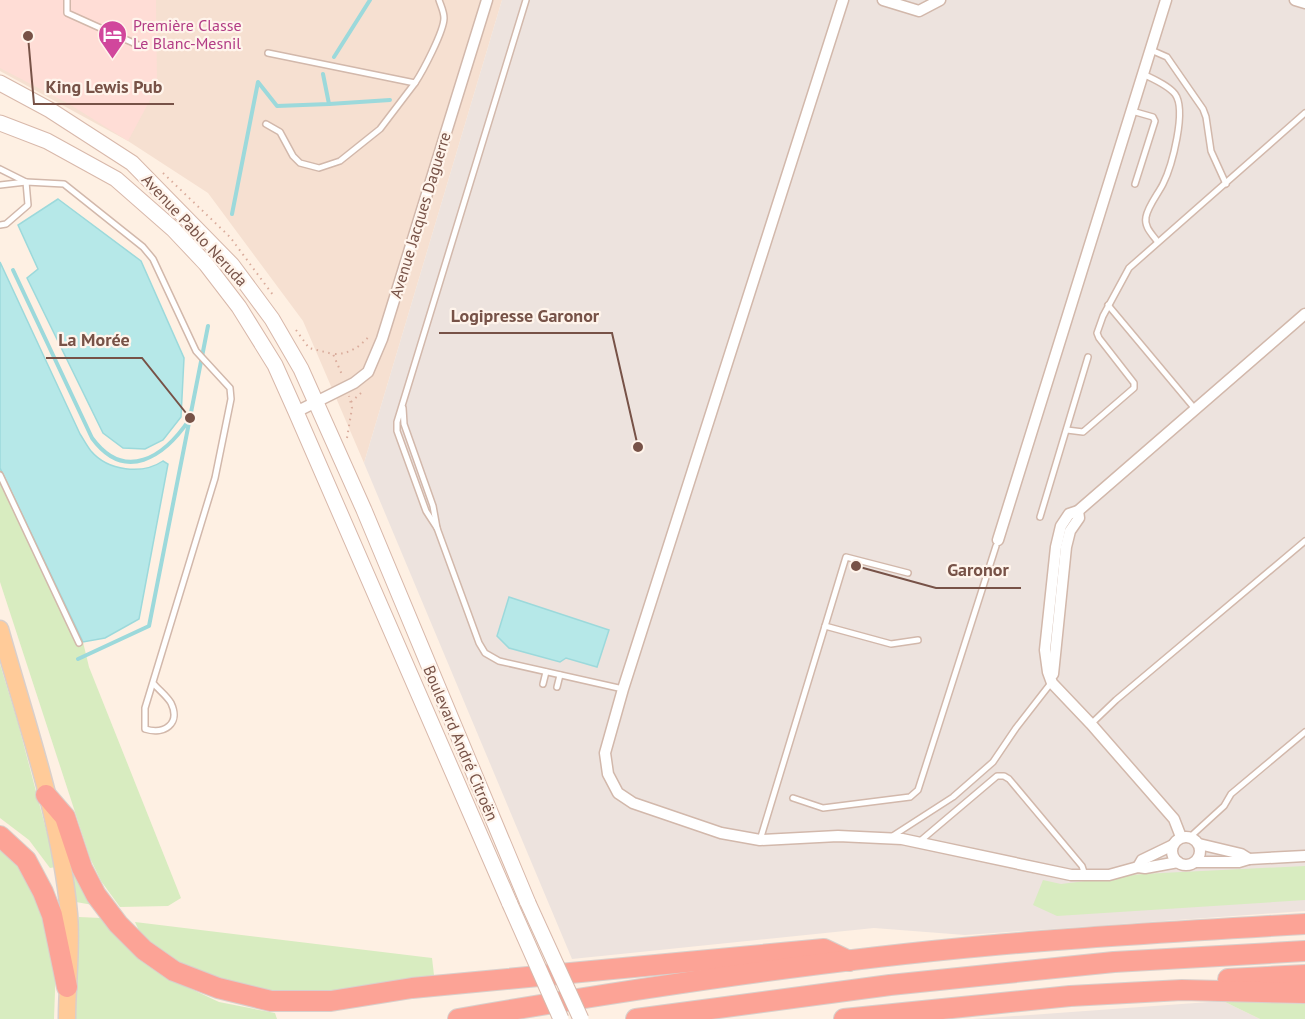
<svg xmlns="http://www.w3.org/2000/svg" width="1305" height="1019" viewBox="0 0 1305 1019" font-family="'PT Sans',sans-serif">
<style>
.residential{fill:#f6e0d1}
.commercial{fill:#ffddd6}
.industrial{fill:#ede3de}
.green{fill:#d8ecc0}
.water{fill:#b6e8e8;stroke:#9cd9db;stroke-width:1.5}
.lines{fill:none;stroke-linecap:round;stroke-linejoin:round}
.stream{stroke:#9cd9db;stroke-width:4}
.lane-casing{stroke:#d2b8ab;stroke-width:8}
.street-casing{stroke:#d2b8ab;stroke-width:13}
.secondary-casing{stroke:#d8b8aa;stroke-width:17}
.primary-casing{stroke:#d9cfcb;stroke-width:19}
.highway-casing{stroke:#d9cfcb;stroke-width:22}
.path{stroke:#daac9c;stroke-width:2;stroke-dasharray:1.5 4.5;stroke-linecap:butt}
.lane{stroke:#fff;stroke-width:5}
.street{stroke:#fff;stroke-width:10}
.secondary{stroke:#fff;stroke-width:15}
.primary{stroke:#ffcb99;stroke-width:16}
.highway{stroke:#fca396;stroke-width:20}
.secondary-bridge-casing{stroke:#d8b8aa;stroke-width:17;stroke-linecap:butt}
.secondary-bridge{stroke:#fff;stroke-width:15}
.labels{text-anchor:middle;stroke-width:4.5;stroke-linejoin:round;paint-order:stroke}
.hotel-label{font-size:16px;fill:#b23c85;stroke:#fff4eb;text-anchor:start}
.street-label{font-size:16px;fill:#775247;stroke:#fff4eb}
.leader{fill:none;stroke:#775247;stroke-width:2}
.callout-dot{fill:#775247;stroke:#fff4eb;stroke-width:2}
.callout-label{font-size:18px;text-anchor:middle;font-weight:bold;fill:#775247;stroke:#fff4eb;stroke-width:4.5;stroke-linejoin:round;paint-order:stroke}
</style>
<rect width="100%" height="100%" fill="#fef0e3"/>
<path class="residential" d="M 0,0 L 502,0 L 364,463 L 303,321 L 208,193 L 128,141 L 0,71 Z"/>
<path class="commercial" d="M 0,0 L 156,0 L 157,87 L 128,141 L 69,104 L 0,68 Z"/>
<g class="industrial">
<path d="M 502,0 L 1305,0 L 1305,911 L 965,935 L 874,928 L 572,959 L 364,463 Z"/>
<path d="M 1223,1001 L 1260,1019 L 973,1019 L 1044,1014 Z"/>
</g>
<g class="green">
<path d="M 0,468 L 83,642 L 89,667 L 181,898 L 168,906 L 120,907 L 101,881 L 90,858 L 0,582 Z"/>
<path d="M 0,664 L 18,723 L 56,867 L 50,868 L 29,840 L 0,818 Z"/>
<path d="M 0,845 L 25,872 L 47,932 L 56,965 L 54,1019 L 0,1019 Z"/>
<path d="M 69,865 L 93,905 L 76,902 Z"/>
<path d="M 1305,866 L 1305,900 L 1057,916 L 1033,905 L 1043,880 L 1061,884 L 1142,874 Z"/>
<path d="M 79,917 L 101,918 L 137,956 L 170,979 L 219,1002 L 275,1013 L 277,1019 L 74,1019 Z"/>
<path d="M 135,922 L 432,958 L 434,975 L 414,981 L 334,993 L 274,994 L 220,982 L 180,965 L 141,935 Z"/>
<path d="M 1223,1001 L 1305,1004 L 1305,1019 L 1260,1019 Z"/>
</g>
<g class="water">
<path d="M 58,199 L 141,261 L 184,358 L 181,417 L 163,440 L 145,449 L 123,448 L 103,433 L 27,278 L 38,269 L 18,225 Z"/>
<path d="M 0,262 L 80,434 C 84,440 87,446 91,451 C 108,471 142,475 163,461 L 168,464 L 139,619 L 105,638 L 83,642 L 0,468 Z"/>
<path d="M 509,597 L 609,630 L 597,667 L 566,658 L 560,662 L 509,648 L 497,636 Z"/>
</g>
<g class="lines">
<g class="stream">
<path d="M 334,57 L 370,0"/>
<path d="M 329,104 L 390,100"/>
<path d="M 232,214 L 258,82 L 277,106 L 329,104 L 323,74"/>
<path d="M 13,270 L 92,438 C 125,483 164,457 189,420"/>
<path d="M 78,659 L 149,626 L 208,326"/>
</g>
<defs>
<g id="lane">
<path d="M 67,0 L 67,13 L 138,45"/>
<path d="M 1151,50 L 1167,57 L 1203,109 L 1206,117 L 1211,151 L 1226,184"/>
<path d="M 268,53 L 415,83 C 423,71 444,31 444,18 C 444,12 441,6 439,0"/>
<path d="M 1143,74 C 1153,79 1168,85 1175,94 C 1187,110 1172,166 1163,184 C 1158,194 1148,206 1146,217 C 1144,227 1152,234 1157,241"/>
<path d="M 1132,111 L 1153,117 L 1155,121 L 1135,184"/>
<path d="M 266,124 L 280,132 L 293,156 L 300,163 L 319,168 L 340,161 L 380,129 L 415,83"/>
<path d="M 0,169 L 26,182 L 28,205 L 6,224 L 0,225"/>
<path d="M 0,185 L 26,182 L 64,184 L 143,247 L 153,259 L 196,351 L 230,388 L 231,399 L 215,478 L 145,708 L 145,729 C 164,735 181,724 171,703 C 167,696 159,690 154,684"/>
<path d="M 1108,305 L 1195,409"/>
<path d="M 403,408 L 404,424 L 433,506 L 437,528 L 479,643 L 485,653 L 499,661 L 623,689"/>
<path d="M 1067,430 L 1083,432 L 1134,388 L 1134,383 L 1099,338 L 1097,333 L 1103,316 L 1129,268 L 1305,113"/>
<path d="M 0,475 L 79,643"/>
<path d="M 1040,517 L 1088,357"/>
<path d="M 437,528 L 426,511 L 397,431 L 397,422 L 526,0"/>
<path d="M 825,626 L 891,644 L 918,640"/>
<path d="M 543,684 L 546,672"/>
<path d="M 557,687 L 560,675"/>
<path d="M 1091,724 L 1116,700 L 1305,541"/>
<path d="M 793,798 L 823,808 L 910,797 L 918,790 L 996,546"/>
<path d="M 891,837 L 953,797 L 993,762 L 1016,728 L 1051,683"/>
<path d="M 1190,837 L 1224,806 L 1231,794 L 1305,732"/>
<path d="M 760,840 L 846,557 L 908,573"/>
<path d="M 919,842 L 997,776 L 1004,776 L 1009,779 L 1082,866 L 1085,875"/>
</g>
<g id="street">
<path d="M 843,0 L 623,689 L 605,753 L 608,774 L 618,793 L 633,803 L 721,833 L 760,840 L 838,836 L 902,839 L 1071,875 L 1109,875 L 1138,867 L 1145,868 L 1178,862"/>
<path d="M 883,0 L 919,11 L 940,0"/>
<path d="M 1295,0 L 1305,3"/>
<path d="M 296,412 L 354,383 L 368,372 L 382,339 L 487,0"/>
<path d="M 998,540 L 1166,0"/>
<path d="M 1053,674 L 1066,547 L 1070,531 L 1079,518 L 1078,511"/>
<circle cx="1186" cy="851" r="14"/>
<path d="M 1181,837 L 1174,819 L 1091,724 L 1052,683 L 1048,672 L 1045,650 L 1056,547 L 1061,526 L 1069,514 L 1078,511 L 1305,314"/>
<path d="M 1199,844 L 1241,854 L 1249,859"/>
<path d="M 1196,862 L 1239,862 L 1249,859 L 1305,856"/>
<path d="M 1138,867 L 1142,860 L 1173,845"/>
</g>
<g id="secondary">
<path d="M 0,83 L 50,110 L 132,163 L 232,265 L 272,319 L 301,369 L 364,510 L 528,903"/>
<path d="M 0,123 L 47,141 L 116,179 L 173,229 L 206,264 L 239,307 L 275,365 L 296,412 L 510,904"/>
</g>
<path id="primary" d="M 0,629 C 26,722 60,817 69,914 C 72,948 67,984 67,1019"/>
<g id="highway">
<path d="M 46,795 L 65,817 L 82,868 L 96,895 L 118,924 L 144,950 L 174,971 L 218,988 L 271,1001 L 331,1001 L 412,988 L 824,949 L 849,961"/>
<path d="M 0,836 L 26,860 L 43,892 L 52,915 L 67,987"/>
<path d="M 1228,979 L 1305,975"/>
<path d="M 458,1019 C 632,989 808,962 984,946 C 1091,936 1198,930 1305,924"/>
<path d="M 636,1019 L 890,985 L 1114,962 L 1305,951"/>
<path d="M 844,1019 L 1070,996 L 1182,990 L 1305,993"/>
</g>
</defs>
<use href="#lane" class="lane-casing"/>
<use href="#street" class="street-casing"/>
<use href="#secondary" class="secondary-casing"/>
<use href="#primary" class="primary-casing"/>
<use href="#highway" class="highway-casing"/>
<g class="path">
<path d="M 163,173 L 230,237 L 273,295"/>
<path d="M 296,330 L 309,348 L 333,354 L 343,377"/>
<path d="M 335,354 C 350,354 361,346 370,335"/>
<path d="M 351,402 L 362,392"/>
<path d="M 347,438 L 352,408 L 349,396"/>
</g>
<use href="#lane" class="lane"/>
<use href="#street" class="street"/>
<use href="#secondary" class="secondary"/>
<use href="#primary" class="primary"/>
<use href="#highway" class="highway"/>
<defs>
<g id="secondary-bridge">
<path d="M 528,903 L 581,1019"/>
<path d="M 510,904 L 561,1019"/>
</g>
</defs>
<use href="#secondary-bridge" class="secondary-bridge-casing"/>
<use href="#secondary-bridge" class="secondary-bridge"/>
</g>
<defs>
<symbol id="hotel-pin" viewBox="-11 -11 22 30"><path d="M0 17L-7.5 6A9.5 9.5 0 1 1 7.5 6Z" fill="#d1479c" stroke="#fff4eb"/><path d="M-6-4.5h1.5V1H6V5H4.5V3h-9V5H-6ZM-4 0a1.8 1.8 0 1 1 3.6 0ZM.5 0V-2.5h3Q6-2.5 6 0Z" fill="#fff"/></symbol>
</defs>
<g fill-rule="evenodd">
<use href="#hotel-pin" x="96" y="18" width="33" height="45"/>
</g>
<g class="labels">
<g class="hotel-label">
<text x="133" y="31">Première Classe<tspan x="133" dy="18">Le Blanc-Mesnil</tspan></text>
</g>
<g class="street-label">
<text transform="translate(420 215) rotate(-73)" y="6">Avenue Jacques Daguerre</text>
<text transform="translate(195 230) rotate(47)" y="6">Avenue Pablo Neruda</text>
<text transform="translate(461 743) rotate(67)" y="6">Boulevard André Citroën</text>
</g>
</g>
<path class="leader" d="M28 36L34 104H174M638 447L612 333H439M190 418L142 358H46M856 566L936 588H1021"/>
<g class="callout-dot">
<circle cx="28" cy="36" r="6"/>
<circle cx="638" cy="447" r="6"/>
<circle cx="190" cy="418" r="6"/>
<circle cx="856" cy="566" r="6"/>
</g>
<g class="callout-label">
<text x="104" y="93">King Lewis Pub</text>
<text x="525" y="322">Logipresse Garonor</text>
<text x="94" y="346">La Morée</text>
<text x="978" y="576">Garonor</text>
</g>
</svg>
